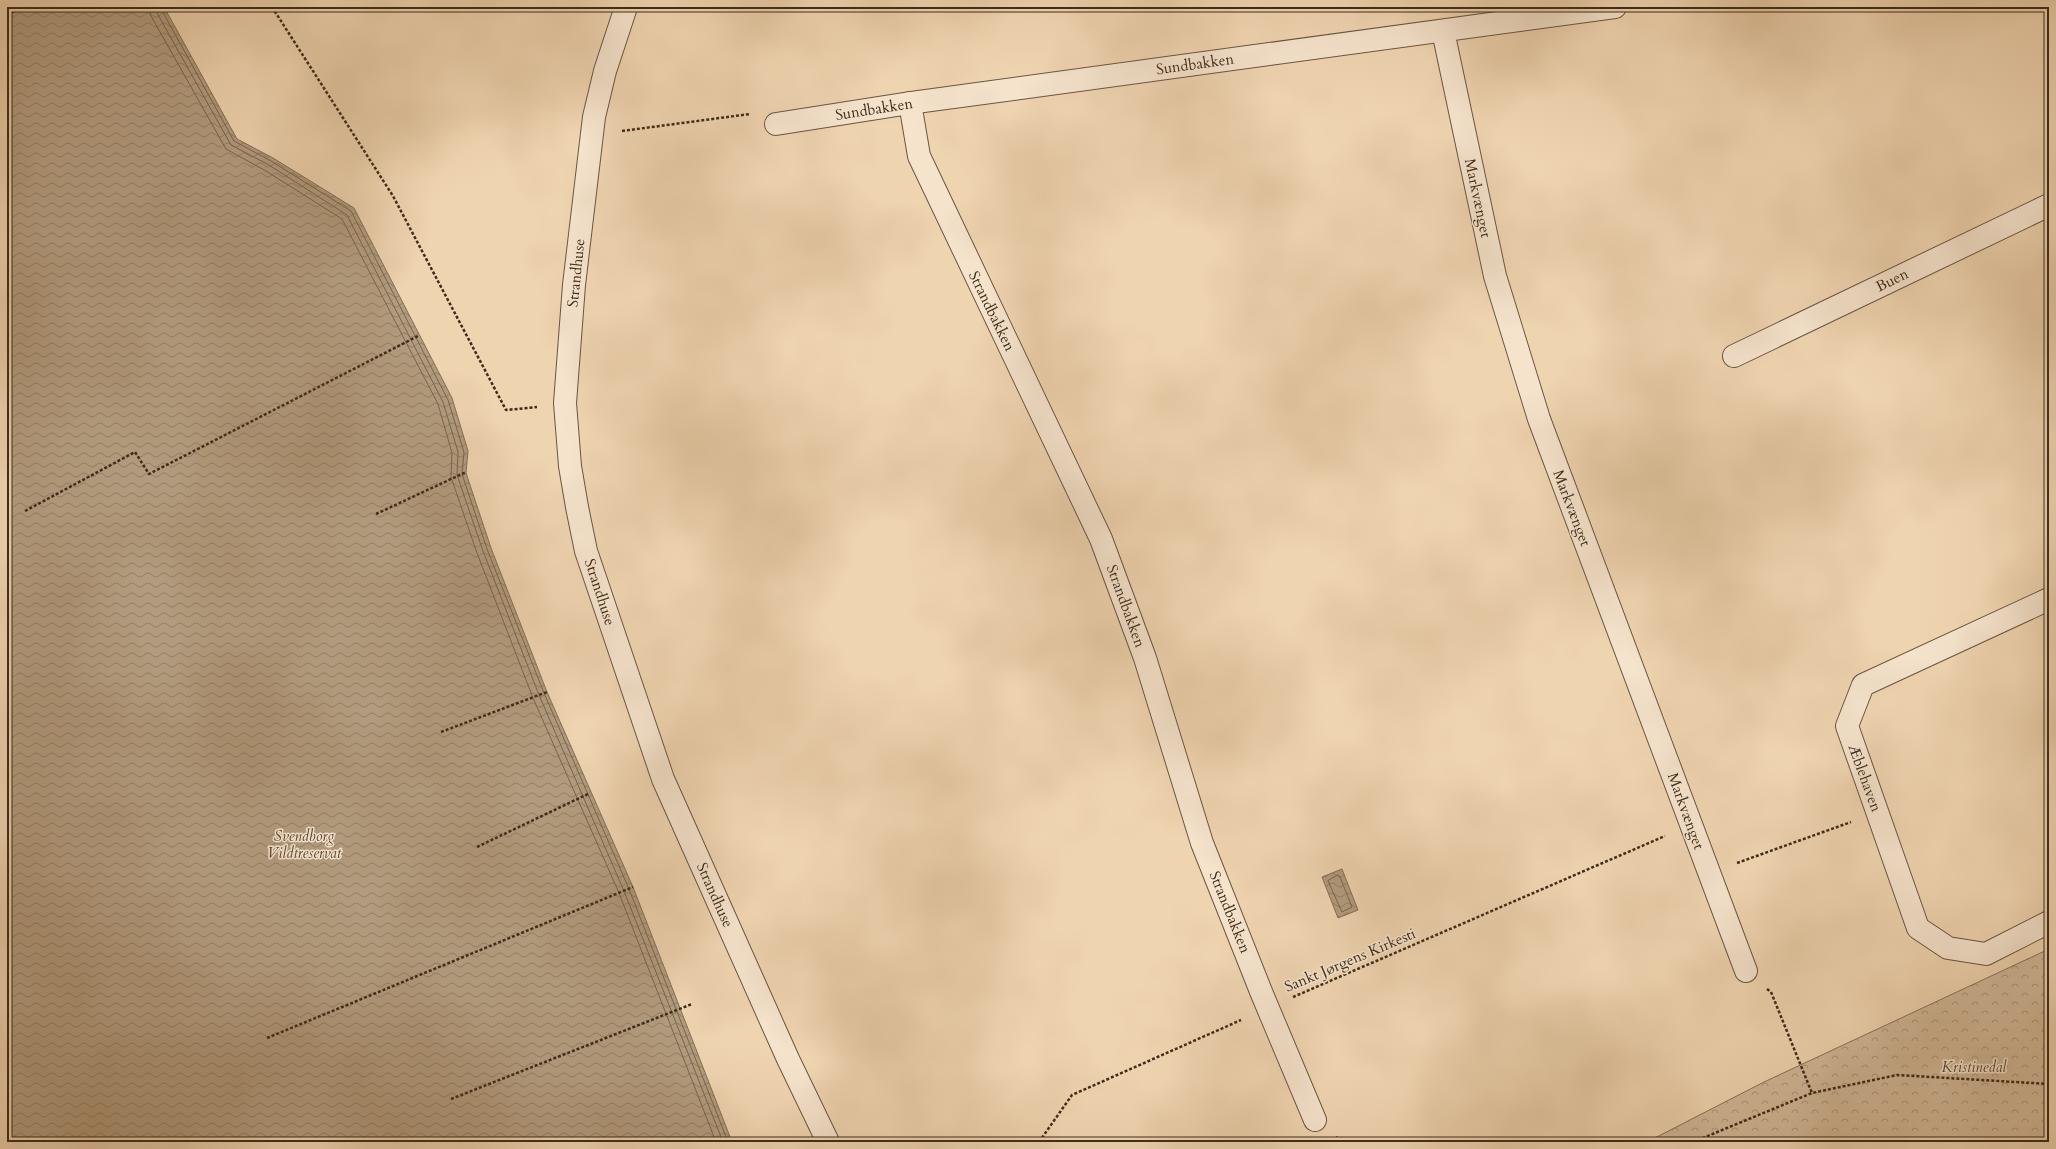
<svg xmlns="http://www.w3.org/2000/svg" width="2056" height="1149" viewBox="0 0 2056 1149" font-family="Cardo,serif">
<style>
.forest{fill:url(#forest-crowns);stroke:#87725a}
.water{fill:url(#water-waves);stroke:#836f57}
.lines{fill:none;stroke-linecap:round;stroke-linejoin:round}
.shore{stroke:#78644d;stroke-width:1}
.minor-casing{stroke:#6a5641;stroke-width:24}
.path{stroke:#3d2c1c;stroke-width:2.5;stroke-dasharray:3 2;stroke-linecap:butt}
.minor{stroke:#f5e3cc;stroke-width:22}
.labels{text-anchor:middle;stroke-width:3;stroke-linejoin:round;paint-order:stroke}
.street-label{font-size:15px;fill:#3d2c1c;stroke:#f5e3cc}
.park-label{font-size:15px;font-style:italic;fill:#5b4835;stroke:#f5e3cc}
</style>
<defs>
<pattern id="forest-crowns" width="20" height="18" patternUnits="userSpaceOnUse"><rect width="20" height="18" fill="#d1b797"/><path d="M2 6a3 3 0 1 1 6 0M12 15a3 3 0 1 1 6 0" fill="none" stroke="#ab957a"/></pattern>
<pattern id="water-waves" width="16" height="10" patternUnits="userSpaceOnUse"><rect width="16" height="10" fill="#b29b7e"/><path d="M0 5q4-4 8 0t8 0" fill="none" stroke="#927f66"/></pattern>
</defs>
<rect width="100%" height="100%" fill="#efd4b0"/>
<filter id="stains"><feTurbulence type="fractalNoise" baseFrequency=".005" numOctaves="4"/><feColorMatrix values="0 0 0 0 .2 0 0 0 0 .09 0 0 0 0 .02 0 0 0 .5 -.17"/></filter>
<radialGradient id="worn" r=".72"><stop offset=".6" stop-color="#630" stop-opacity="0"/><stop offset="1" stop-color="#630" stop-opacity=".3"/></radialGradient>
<path class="forest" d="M 2049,949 L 2049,1142 L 1647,1142 L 1764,1082 Z"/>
<g class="water">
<path d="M 7,7 L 164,7 L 237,139 L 273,158 L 354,208 L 452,398 L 468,451 L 466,473 L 491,548 L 547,692 L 633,887 L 732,1142 L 7,1142 Z"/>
<path d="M 1342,869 L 1358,910 L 1338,918 L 1322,877 Z"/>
</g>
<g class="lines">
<g class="shore">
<path d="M 149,7 L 151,16 L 226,149 L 266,171 L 342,219 L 438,404 L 452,453 L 451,477 L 477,553 L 533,698 L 619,893 L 716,1142"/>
<path d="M 155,7 L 157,13 L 231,145 L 269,165 L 347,215 L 443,402 L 458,452 L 457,475 L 483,551 L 539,695 L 624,891 L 723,1142"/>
<path d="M 160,7 L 234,141 L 271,161 L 351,211 L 448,400 L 464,452 L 462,474 L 487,549 L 544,693 L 629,889 L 728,1142"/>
<path d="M 1338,875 L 1340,877 L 1352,907 L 1342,912 L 1328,881 Z"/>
</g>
<defs>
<g id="minor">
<path d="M 626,7 L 605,71 L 594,117 L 574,285 L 565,403 L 570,466 L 577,507 L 586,551 L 663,779 L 788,1059 L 828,1142"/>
<path d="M 1443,31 L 1495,276 L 1539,419 L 1746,971"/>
<path d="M 910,103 L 919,156 L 1101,539 L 1145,658 L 1202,843 L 1262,994 L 1315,1120"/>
<path d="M 776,124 L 910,103 L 1615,7"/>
<path d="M 1734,356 L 2049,205"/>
<path d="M 2049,599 L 1863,685 L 1847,726 L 1918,928 L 1948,948 L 1986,954 L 2049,922"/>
</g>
</defs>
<use href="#minor" class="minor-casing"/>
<g class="path">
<path d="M 272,7 L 393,196 L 506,410 L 537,407"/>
<path d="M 7,14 L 26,7"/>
<path d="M 622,131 L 750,114"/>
<path d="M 25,511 L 135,452 L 149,474 L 418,336"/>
<path d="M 376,514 L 466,472"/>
<path d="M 441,732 L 547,692"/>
<path d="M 477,847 L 590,793"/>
<path d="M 1737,863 L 1851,822"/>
<path d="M 1767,989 L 1771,992 L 1812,1093"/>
<path d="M 1293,997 L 1665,836"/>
<path d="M 267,1038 L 633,887"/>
<path d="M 451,1099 L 692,1004"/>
<path d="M 1336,1137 L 1342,1142"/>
<path d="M 1039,1142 L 1072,1095 L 1241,1020"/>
<path d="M 1693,1142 L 1812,1093 L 1897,1075 L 2049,1084"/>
</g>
<use href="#minor" class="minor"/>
</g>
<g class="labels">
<g class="street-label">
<text transform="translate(1195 64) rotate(-8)" y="5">Sundbakken</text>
<text transform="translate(874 109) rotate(-9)" y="5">Sundbakken</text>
<text transform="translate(1478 198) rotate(78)" y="5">Markvænget</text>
<text transform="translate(576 273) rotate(-84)" y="5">Strandhuse</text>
<text transform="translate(1892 280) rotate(-26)" y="5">Buen</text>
<text transform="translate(992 311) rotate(64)" y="5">Strandbakken</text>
<text transform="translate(1572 508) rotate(69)" y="5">Markvænget</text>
<text transform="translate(600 592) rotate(72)" y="5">Strandhuse</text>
<text transform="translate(1126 606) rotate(70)" y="5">Strandbakken</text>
<text transform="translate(1865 778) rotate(70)" y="5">Æblehaven</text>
<text transform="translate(1686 811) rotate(70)" y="5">Markvænget</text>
<text transform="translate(715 895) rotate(66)" y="5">Strandhuse</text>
<text transform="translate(1230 912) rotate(68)" y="5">Strandbakken</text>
<text transform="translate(1350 960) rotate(-23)" y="5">Sankt Jørgens Kirkesti</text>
</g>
<g class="park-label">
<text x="304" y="841">Svendborg<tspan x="304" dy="17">Vildtreservat</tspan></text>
<text x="1974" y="1072">Kristinedal</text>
</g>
</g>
<rect width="2056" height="1149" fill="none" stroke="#efd4b0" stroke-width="24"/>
<rect x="8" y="8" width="2040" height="1133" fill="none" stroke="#3d2c1c" stroke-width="2"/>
<rect x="12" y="12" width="2032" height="1125" fill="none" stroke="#3d2c1c"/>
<rect width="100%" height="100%" filter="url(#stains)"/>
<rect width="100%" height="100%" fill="url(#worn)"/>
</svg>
